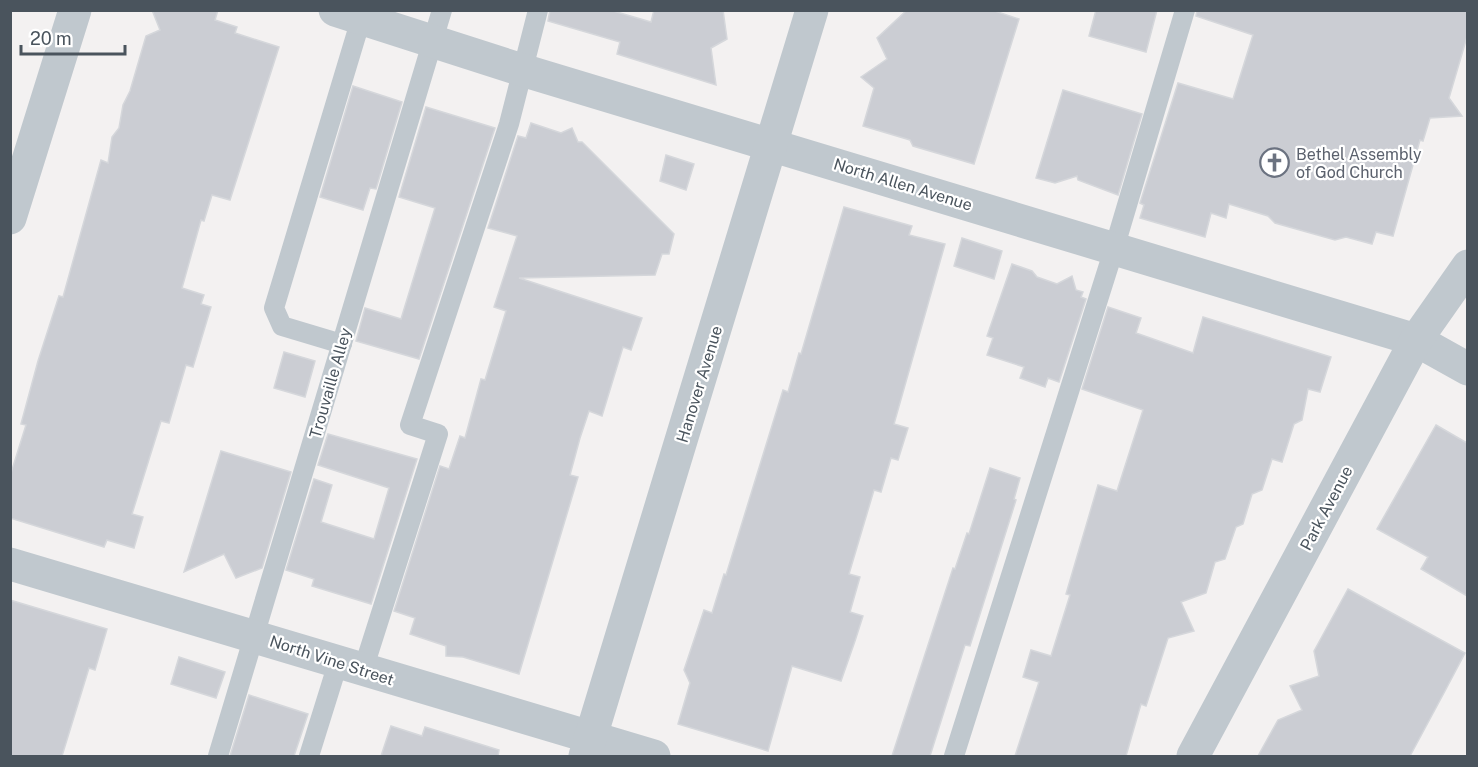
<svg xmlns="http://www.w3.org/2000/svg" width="1478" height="767" viewBox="0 0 1478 767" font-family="'Public Sans',sans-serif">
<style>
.building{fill:#cbcdd3;stroke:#d5d7db;stroke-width:1.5}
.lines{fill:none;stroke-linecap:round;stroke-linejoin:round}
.service{stroke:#c0c8ce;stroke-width:20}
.minor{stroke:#c0c8ce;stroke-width:33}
.tertiary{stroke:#c0c8ce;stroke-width:33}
.labels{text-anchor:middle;stroke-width:4.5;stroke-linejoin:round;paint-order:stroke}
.worship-label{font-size:16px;fill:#5b616d;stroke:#fff;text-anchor:start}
.street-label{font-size:16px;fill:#4a545d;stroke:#fff}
</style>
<rect width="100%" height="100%" fill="#f3f1f1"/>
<g class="building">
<path d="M 152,10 L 218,10 L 215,20 L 237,27 L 235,33 L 279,47 L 230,200 L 212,195 L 204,221 L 201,220 L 182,288 L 204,295 L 201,304 L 211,307 L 193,367 L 186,365 L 169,423 L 161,421 L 132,514 L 143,517 L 134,548 L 107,540 L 104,547 L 10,518 L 10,476 L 26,425 L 21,424 L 38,361 L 59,296 L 63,297 L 101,160 L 108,163 L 112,137 L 119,128 L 123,105 L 130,91 L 146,36 L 160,30 Z"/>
<path d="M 550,10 L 610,10 L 651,22 L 654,10 L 723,10 L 727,39 L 711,48 L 716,85 L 617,54 L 620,42 L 548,21 Z"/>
<path d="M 907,10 L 992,10 L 1019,19 L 974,164 L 913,146 L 910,140 L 863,126 L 874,88 L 861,77 L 887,59 L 877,38 Z"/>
<path d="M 1096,10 L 1157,10 L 1146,52 L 1089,36 Z"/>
<path d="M 1197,10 L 1467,10 L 1467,37 L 1449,98 L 1462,116 L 1430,118 L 1423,141 L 1420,140 L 1393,236 L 1376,232 L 1372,244 L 1346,237 L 1335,240 L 1275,223 L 1268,216 L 1229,204 L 1226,218 L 1211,213 L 1205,237 L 1140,218 L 1144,205 L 1140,203 L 1178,83 L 1233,99 L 1253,35 L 1196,16 Z"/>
<path d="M 353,86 L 402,102 L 376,189 L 370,188 L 363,210 L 320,197 Z"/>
<path d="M 1063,90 L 1142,114 L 1118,195 L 1078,180 L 1077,176 L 1055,183 L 1036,178 Z"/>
<path d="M 426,107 L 495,128 L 419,359 L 356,341 L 365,308 L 401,319 L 435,208 L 399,197 Z"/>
<path d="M 531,123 L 561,133 L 572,128 L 578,142 L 582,142 L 674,234 L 669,254 L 662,254 L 655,275 L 519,278 L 642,318 L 631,350 L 623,347 L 602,416 L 589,411 L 580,438 L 570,475 L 578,477 L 519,674 L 463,657 L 446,656 L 446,646 L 410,634 L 415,618 L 394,611 L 440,466 L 449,469 L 460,436 L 465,438 L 481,379 L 485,380 L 506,311 L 494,307 L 517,236 L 488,228 L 518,136 L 526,138 Z"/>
<path d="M 666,155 L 694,164 L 686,190 L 660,181 Z"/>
<path d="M 844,207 L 912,226 L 909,235 L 945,244 L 894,424 L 908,428 L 898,460 L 891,458 L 881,492 L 874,490 L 849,574 L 860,577 L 850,612 L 863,616 L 855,641 L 841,681 L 792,666 L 768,751 L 678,724 L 690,683 L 684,670 L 704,610 L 712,613 L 724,574 L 726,575 L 783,390 L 788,392 L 799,353 L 801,354 Z"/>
<path d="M 962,238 L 1002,251 L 994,279 L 954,266 Z"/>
<path d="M 1012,264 L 1032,271 L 1037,277 L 1057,284 L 1072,276 L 1076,290 L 1083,292 L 1081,297 L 1086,299 L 1059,382 L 1048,378 L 1045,387 L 1020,378 L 1024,367 L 987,355 L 993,338 L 987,336 Z"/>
<path d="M 1108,307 L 1141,318 L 1136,333 L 1193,353 L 1203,317 L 1331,357 L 1320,392 L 1308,389 L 1302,420 L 1294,424 L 1282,462 L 1272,459 L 1262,490 L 1252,494 L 1243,524 L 1236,527 L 1225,559 L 1215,562 L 1206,593 L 1181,602 L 1194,631 L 1168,638 L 1146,706 L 1141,704 L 1126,756 L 1015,756 L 1039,682 L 1023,677 L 1031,650 L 1051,656 L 1070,595 L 1066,594 L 1098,485 L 1117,491 L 1143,410 L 1082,389 Z"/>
<path d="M 284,352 L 315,361 L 305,397 L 274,388 Z"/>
<path d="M 1436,425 L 1467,443 L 1467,596 L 1421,569 L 1428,557 L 1377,529 Z"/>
<path d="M 328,434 L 417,459 L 371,604 L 312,586 L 314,579 L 286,570 L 314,479 L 332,485 L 321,522 L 374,539 L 389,488 L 318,465 Z"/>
<path d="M 221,451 L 291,472 L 262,568 L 236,578 L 224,554 L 184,572 Z"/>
<path d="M 990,468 L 1020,478 L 1014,499 L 1016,500 L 970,646 L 965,645 L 930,756 L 892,756 L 953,568 L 955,569 L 967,533 L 969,534 Z"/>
<path d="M 1348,589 L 1465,653 L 1445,691 L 1410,756 L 1258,756 L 1278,720 L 1302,710 L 1290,686 L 1319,676 L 1314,651 Z"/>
<path d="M 10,600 L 107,629 L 95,670 L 89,668 L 62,756 L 10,756 Z"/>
<path d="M 179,657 L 225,672 L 216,698 L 171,684 Z"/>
<path d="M 249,695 L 308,714 L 294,756 L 230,756 Z"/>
<path d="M 391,726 L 422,736 L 425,727 L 499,750 L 498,756 L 381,756 Z"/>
</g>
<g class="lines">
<g class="service">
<path d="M 342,344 L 282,326 L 274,308 L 361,19"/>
<path d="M 363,670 L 438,434 L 410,425 L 509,124 L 538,10"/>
<path d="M 218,756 L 442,10"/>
<path d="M 309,756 L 338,663"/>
<path d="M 954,756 L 1114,249 L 1185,10"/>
</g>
<g class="minor">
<path d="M 335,10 L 522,70 L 1416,340 L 1468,369"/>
<path d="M 10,564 L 654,756"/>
<path d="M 585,756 L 812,10"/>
<path d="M 1193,756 L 1416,340 L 1468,266"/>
</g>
<path class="tertiary" d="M 10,218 L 75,10"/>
</g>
<defs>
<symbol id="church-ring" viewBox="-11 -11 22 22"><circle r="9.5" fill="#fff" stroke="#6b7280" stroke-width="1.5"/><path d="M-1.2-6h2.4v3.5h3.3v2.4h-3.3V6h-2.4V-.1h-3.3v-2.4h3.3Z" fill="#6b7280"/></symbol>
</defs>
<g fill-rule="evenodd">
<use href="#church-ring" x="1258" y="146" width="33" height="33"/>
</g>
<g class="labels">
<g class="worship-label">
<text x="1296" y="160">Bethel Assembly<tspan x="1296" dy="18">of God Church</tspan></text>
</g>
<g class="street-label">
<text transform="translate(903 184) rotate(17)" y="6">North Allen Avenue</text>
<text transform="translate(330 383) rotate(-74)" y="6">Trouvaille Alley</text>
<text transform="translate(699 384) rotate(-73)" y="6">Hanover Avenue</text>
<text transform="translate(1326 508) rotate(-62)" y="6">Park Avenue</text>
<text transform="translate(332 660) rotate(18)" y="6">North Vine Street</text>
</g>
</g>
<rect width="1478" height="767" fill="none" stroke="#4a545d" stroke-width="24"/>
<path d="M21 45v9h104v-9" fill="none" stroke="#4a545d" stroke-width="3"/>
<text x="30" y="45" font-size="18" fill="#4a545d" stroke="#ffffff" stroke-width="4.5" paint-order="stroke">20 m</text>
</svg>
